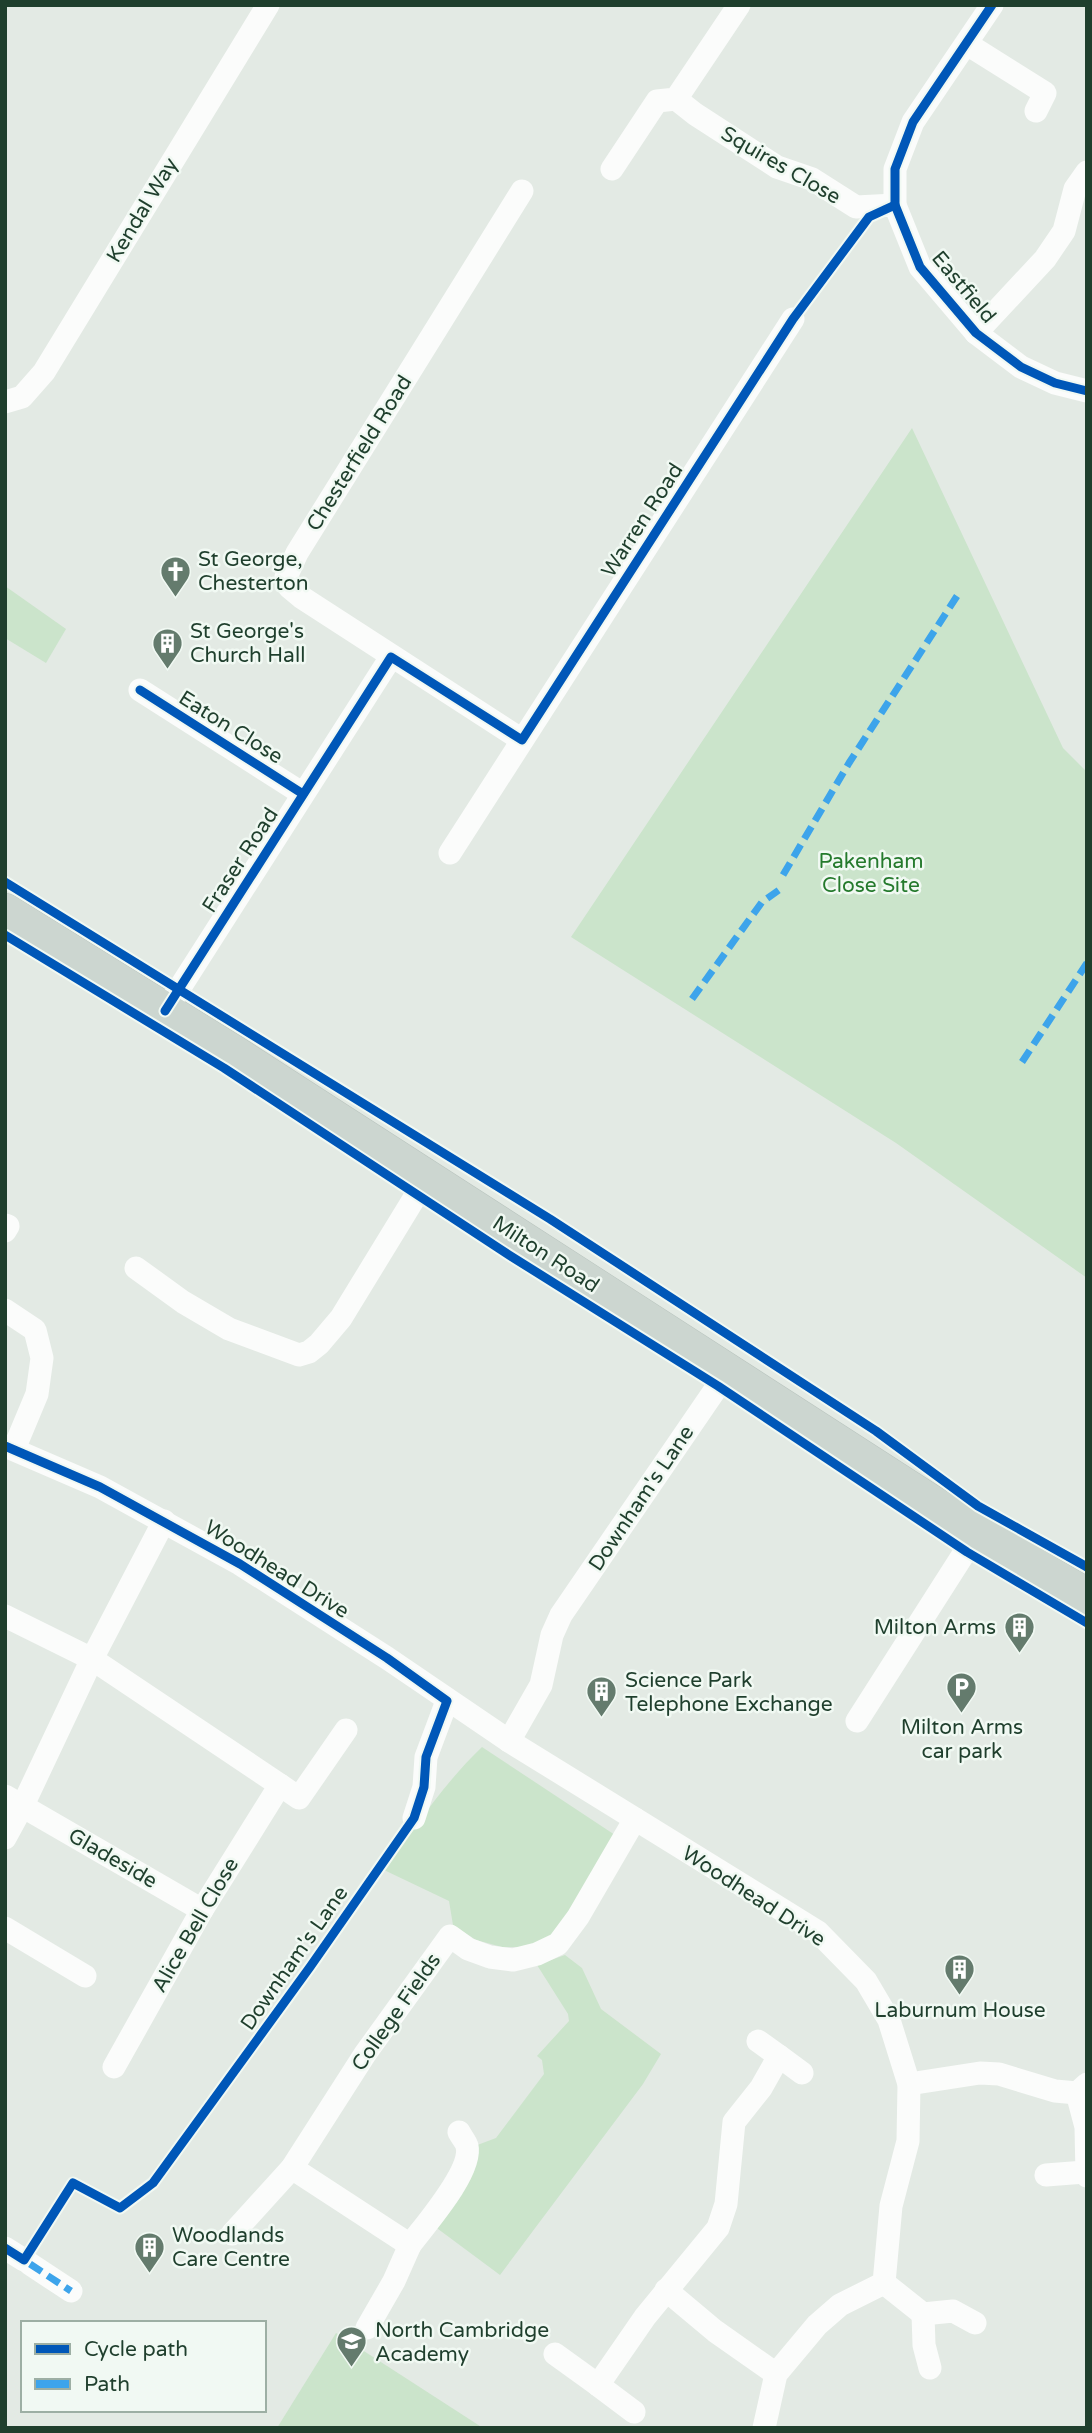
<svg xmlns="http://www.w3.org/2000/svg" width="1092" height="2433" viewBox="0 0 1092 2433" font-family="'Varela Round',sans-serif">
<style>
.green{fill:#cbe4cb}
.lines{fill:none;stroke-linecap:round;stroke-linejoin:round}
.primary-casing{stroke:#bbc6c0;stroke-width:38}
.minor{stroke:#fbfcfb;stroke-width:23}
.primary{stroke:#ccd6d0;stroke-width:37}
.quiet{stroke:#3da4eb;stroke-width:7;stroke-dasharray:14 7;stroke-linecap:butt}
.cycleway-casing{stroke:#f1f9f3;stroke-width:13}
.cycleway{stroke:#0057b8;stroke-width:9}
.labels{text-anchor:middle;stroke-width:5;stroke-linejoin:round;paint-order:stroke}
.street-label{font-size:21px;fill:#1f3f2d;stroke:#f1f9f3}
.poi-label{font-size:21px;fill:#1f3f2d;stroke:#f1f9f3;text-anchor:start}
.park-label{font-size:21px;fill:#257a2d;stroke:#f1f9f3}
</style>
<rect width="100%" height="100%" fill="#e3eae4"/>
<g class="green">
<path d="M 912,428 L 1063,748 L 1087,772 L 1087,1278 L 896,1143 L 571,937 Z"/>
<path d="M 5,586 L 66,629 L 46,663 L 5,638 Z"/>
<path d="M 482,1747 L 615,1835 L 553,1937 L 530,1947 L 502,1947 L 476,1940 L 453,1925 L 449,1901 L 384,1870 C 415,1828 444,1783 482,1747 Z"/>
<path d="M 565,1955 L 582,1968 L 601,2009 L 661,2054 L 643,2084 L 500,2275 L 434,2226 L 472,2147 L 496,2138 L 544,2074 L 542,2060 L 537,2056 L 569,2021 L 568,2014 L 537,1965 Z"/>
<path d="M 336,2333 L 483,2428 L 277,2428 Z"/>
</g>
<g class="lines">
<defs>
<path id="primary" d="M 5,912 L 234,1054 L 977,1533 L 1087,1597"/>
</defs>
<use href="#primary" class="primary-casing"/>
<g class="minor">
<path d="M 992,5 L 913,122 L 895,169 L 895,205 L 920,267 L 976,333 L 1021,367 L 1055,383 L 1087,391"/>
<path d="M 967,44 L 1045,93 L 1036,111"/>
<path d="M 676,99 L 695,114 L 777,167 L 812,179 L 856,207 L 895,205"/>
<path d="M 612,169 L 657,101 L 676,99 L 739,5"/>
<path d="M 522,191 L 297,553 L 286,577 L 289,587 L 301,597 L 522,740"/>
<path d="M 976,333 L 1045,259 L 1064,231 L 1075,189 L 1087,172"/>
<path d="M 5,402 L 22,397 L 44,372 L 268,5"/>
<path d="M 140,690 L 303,794"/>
<path d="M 450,853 L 793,319"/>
<path d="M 165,1011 L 391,657"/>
<path d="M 5,1225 L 8,1226 L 5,1231"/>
<path d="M 136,1268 L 183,1302 L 229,1329 L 299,1355 L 309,1352 L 319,1344 L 341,1318 L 426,1179"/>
<path d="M 5,1310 L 35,1330 L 42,1358 L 37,1394 L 14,1449"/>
<path d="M 5,1446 L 100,1487 L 240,1564 L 387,1658 L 509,1741 L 818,1932 L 866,1981 L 889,2020 L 909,2084 L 908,2141 L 891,2206 L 884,2283 L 840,2305 L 817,2325 L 776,2374 L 764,2428"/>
<path d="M 5,1616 L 92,1659 L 280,1785 L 202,1910 L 114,2067"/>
<path d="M 857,1721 L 977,1533"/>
<path d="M 509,1741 L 541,1685 L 552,1635 L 561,1615 L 728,1371"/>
<path d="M 280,1785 L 299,1798 L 346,1730"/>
<path d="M 5,1796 L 202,1910"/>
<path d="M 414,1818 L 424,1787 L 426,1757 L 447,1701"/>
<path d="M 5,1838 L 23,1805 L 92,1659 L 164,1521"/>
<path d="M 5,1928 L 85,1976"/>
<path d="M 779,2056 L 802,2073"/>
<path d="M 909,2084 L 980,2073 L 999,2074 L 1055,2091 L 1077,2093"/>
<path d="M 1087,2084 L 1077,2093 L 1086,2127 L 1087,2176"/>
<path d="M 292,2168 L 410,2245 C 425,2225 473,2171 467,2146 C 466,2142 461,2136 459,2132"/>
<path d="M 1046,2175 L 1085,2172"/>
<path d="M 232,2234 L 292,2168 L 365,2054 L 450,1936 L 468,1949 L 490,1957 L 513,1960 L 537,1954 L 558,1944 L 578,1917 L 635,1819"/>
<path d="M 5,2248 L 24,2260"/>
<path d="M 30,2264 L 71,2291"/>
<path d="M 884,2283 L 923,2314"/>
<path d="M 666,2290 L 715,2331 L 776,2374"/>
<path d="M 367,2328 L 394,2281 L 410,2245"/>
<path d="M 555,2354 L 598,2385"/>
<path d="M 930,2368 L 924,2345 L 923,2314 L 953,2311 L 975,2323"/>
<path d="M 634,2412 L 598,2385 L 645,2317 L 718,2228 L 726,2204 L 734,2122 L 761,2088 L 779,2056 L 758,2041"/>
</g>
<use href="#primary" class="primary"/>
<g class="quiet">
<path d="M 783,875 L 849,763 L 957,596"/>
<path d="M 692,999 L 762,902 L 779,890"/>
<path d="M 1022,1062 L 1087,963"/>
<path d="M 30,2264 L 71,2291"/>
</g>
<defs>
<g id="cycleway">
<path d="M 992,5 L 913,122 L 895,169 L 895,205 L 920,267 L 976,333 L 1021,367 L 1055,383 L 1087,391"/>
<path d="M 140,690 L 303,794"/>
<path d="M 5,882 L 550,1219 L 876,1431 L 978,1506 L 1087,1567"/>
<path d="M 5,935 L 224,1068 L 509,1255 L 718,1386 L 967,1552 L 1087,1623"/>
<path d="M 165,1011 L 391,657 L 522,740 L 793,319 L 869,217 L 895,205"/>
<path d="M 5,1446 L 100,1487 L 240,1564 L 387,1658 L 447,1701 L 426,1757 L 424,1787 L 414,1818 L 310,1967 L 153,2183 L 120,2208 L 73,2183 L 24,2260 L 5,2248"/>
</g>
</defs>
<use href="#cycleway" class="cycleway-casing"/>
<use href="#cycleway" class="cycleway"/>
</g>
<defs>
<symbol id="church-pin" viewBox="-11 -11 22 30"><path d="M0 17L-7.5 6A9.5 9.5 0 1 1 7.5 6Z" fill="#647b6d" stroke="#f1f9f3"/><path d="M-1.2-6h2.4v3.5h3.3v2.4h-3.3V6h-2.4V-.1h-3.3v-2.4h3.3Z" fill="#fff"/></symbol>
<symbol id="building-pin" viewBox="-11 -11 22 30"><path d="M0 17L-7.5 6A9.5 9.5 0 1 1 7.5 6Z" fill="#647b6d" stroke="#f1f9f3"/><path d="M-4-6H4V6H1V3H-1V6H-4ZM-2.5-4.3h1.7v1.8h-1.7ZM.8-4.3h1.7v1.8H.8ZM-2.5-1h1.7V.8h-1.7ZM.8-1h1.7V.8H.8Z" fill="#fff"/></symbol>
<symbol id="parking-pin" viewBox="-11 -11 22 30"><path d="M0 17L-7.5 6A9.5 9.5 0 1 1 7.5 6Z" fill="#647b6d" stroke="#f1f9f3"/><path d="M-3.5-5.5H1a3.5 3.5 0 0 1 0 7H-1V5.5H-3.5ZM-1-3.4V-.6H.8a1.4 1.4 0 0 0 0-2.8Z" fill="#fff"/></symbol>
<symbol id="school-pin" viewBox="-11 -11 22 30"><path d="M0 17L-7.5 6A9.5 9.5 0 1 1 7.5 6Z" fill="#647b6d" stroke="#f1f9f3"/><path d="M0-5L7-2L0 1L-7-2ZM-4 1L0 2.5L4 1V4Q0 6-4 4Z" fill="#fff"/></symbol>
</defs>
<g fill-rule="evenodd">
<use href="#church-pin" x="158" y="554" width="35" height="47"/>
<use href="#building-pin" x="150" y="626" width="35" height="47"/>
<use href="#building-pin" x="1002" y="1610" width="35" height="47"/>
<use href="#parking-pin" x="944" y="1670" width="35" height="47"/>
<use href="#building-pin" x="584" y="1674" width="35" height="47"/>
<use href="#building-pin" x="942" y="1952" width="35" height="47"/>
<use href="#building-pin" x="132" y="2230" width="35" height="47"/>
<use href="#school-pin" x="334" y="2324" width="35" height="47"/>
</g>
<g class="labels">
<g class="street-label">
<text transform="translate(781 165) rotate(30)" y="7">Squires Close</text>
<text transform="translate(142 210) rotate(-59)" y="7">Kendal Way</text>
<text transform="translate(964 287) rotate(50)" y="7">Eastfield</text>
<text transform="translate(359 453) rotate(-58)" y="7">Chesterfield Road</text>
<text transform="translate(642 520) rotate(-57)" y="7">Warren Road</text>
<text transform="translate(231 727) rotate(32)" y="7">Eaton Close</text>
<text transform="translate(240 860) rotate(-57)" y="7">Fraser Road</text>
<text transform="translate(546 1254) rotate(33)" y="7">Milton Road</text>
<text transform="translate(641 1498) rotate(-56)" y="7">Downham's Lane</text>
<text transform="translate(277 1569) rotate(32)" y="7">Woodhead Drive</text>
<text transform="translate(113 1858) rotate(30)" y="7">Gladeside</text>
<text transform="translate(754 1896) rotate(33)" y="7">Woodhead Drive</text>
<text transform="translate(195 1925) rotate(-60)" y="7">Alice Bell Close</text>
<text transform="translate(294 1958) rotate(-55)" y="7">Downham's Lane</text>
<text transform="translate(396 2012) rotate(-55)" y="7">College Fields</text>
</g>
<g class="poi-label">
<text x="198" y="566">St George,<tspan x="198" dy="24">Chesterton</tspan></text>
<text x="190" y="638">St George's<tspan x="190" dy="24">Church Hall</tspan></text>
<text x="996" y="1634" text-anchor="end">Milton Arms</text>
<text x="625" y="1687">Science Park<tspan x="625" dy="24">Telephone Exchange</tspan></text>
<text x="962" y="1734" text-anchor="middle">Milton Arms<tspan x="962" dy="24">car park</tspan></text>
<text x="960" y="2017" text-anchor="middle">Laburnum House</text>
<text x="172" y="2242">Woodlands<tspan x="172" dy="24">Care Centre</tspan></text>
<text x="375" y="2337">North Cambridge<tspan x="375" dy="24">Academy</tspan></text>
</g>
<g class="park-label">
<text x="871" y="868">Pakenham<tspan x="871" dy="24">Close Site</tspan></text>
</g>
</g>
<rect width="1092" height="2433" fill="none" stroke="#1f3f2d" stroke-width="14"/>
<rect x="21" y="2321" width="245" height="91" fill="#f1f9f3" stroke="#9dafa4" stroke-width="2"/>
<rect x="35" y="2344" width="35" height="10" fill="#0057b8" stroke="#9dafa4" stroke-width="2"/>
<text x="84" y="2356" font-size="21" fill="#1f3f2d">Cycle path</text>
<rect x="35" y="2379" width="35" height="10" fill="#3da4eb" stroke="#9dafa4" stroke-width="2"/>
<text x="84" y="2391" font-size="21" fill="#1f3f2d">Path</text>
</svg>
